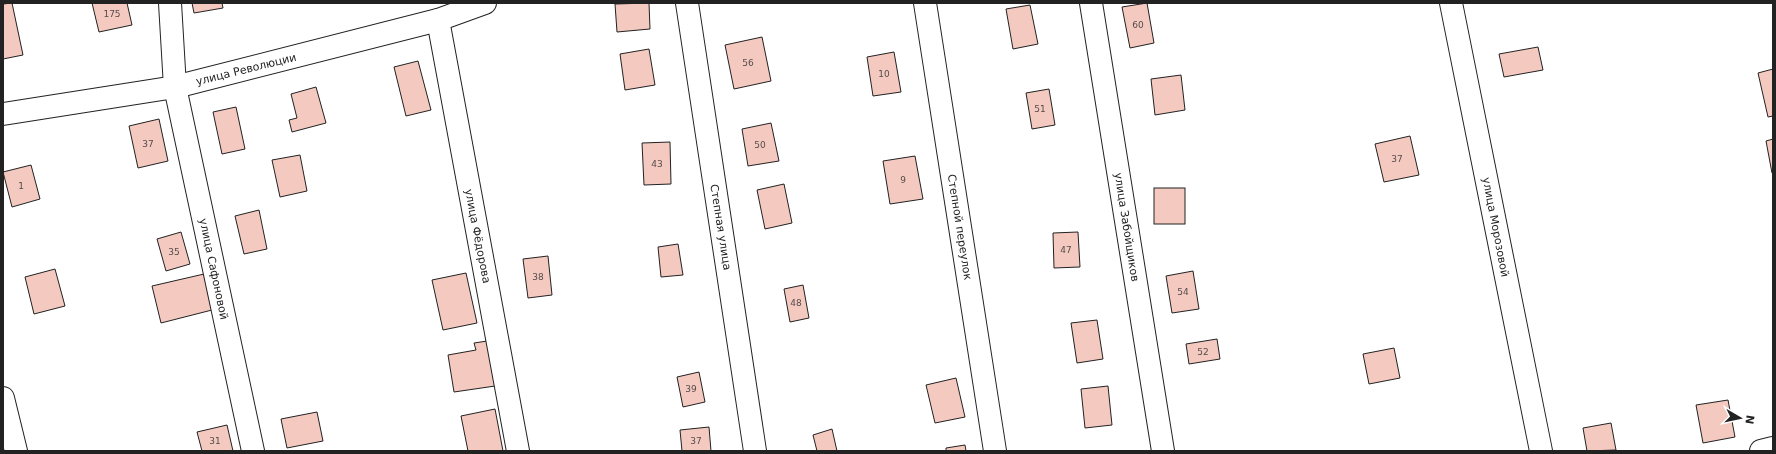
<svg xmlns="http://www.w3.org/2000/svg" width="1776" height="454" viewBox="0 0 1776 454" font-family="'DejaVu Sans',sans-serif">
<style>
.building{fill:#f3c9c0;stroke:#222}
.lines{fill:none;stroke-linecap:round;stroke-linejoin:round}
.street-casing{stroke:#222;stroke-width:24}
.secondary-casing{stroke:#222;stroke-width:24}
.street{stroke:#fff;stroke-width:22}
.secondary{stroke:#fff;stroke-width:22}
.labels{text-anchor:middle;stroke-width:3;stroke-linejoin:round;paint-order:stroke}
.number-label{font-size:9px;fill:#564c4a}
.street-label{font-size:11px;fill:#222;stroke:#fff}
</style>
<rect width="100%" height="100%" fill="#fff"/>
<g class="building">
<path d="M 12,3 L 23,55 L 3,59 L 3,4 Z"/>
<path d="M 92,3 L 127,3 L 132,25 L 99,32 Z"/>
<path d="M 192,3 L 222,3 L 223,8 L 194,13 Z"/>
<path d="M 649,3 L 650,29 L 617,32 L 615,4 Z"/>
<path d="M 1147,3 L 1154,43 L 1130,48 L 1122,7 Z"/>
<path d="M 1030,5 L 1038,44 L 1013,49 L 1006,9 Z"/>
<path d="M 762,37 L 771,81 L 734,89 L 725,45 Z"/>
<path d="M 1538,47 L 1543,70 L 1504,77 L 1499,54 Z"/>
<path d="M 649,49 L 655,85 L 625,90 L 620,54 Z"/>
<path d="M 894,52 L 901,92 L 873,96 L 867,57 Z"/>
<path d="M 418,61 L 431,110 L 406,116 L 394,67 Z"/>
<path d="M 1773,69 L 1773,116 L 1768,117 L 1758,73 Z"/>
<path d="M 1181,75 L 1185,110 L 1155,115 L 1151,79 Z"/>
<path d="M 316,87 L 326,123 L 292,132 L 289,120 L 297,118 L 291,94 Z"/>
<path d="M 1049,89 L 1055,125 L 1032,129 L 1026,93 Z"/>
<path d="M 236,107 L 245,149 L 222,154 L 213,112 Z"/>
<path d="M 159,119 L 168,161 L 138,168 L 129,126 Z"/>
<path d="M 771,123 L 779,161 L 748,166 L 742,129 Z"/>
<path d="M 1410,136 L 1419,175 L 1384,182 L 1375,144 Z"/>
<path d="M 1773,139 L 1773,173 L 1772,173 L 1766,141 Z"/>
<path d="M 670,142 L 671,184 L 644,185 L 642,143 Z"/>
<path d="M 300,155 L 307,191 L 280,197 L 272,160 Z"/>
<path d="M 915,156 L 923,199 L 890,204 L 883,161 Z"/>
<path d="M 31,165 L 40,199 L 12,207 L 3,172 Z"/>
<path d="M 784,184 L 792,223 L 765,229 L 757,190 Z"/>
<rect x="1154" y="188" width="31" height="36"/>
<path d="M 259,210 L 267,249 L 244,254 L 235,216 Z"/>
<path d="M 181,232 L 190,264 L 166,271 L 157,239 Z"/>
<path d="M 1078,232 L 1080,267 L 1054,268 L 1053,233 Z"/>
<path d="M 678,244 L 683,275 L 661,277 L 658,247 Z"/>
<path d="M 548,256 L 552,295 L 528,298 L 523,259 Z"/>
<path d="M 55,269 L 65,306 L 34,314 L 25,277 Z"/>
<path d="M 1193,271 L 1199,309 L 1172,313 L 1166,276 Z"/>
<path d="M 466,273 L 477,323 L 443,330 L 432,280 Z"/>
<path d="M 204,274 L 212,310 L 161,323 L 152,286 Z"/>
<path d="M 803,285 L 809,318 L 790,322 L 784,289 Z"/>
<path d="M 1097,320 L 1103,359 L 1077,363 L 1071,323 Z"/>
<path d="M 1217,339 L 1220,359 L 1189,364 L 1186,344 Z"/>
<path d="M 494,340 L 502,385 L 454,392 L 448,355 L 476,350 L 474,343 Z"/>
<path d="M 1394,348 L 1400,378 L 1369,384 L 1363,354 Z"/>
<path d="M 699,372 L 705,402 L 683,407 L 677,377 Z"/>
<path d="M 956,378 L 965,417 L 935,423 L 926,385 Z"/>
<path d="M 1108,386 L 1112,425 L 1085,428 L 1081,389 Z"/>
<path d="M 1728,400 L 1735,437 L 1703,443 L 1696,405 Z"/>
<path d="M 495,409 L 503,451 L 468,451 L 461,416 Z"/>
<path d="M 317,412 L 323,441 L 287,448 L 281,419 Z"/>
<path d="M 1611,423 L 1616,450 L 1587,451 L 1583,428 Z"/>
<path d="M 227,425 L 233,451 L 202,451 L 197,432 Z"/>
<path d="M 709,427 L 711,451 L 682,451 L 680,430 Z"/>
<path d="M 832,429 L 837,451 L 817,451 L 813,435 Z"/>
<path d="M 965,445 L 966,451 L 946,451 L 946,448 Z"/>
</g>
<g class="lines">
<defs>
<g id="street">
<path d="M 170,3 L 175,87 L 253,451"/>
<path d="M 687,3 L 755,451"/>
<path d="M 925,3 L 995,451"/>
<path d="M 1091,3 L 1163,451"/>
<path d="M 438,20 L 518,451"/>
<path d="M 3,398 L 16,451"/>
<path d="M 1761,451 L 1773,448"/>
</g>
<g id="secondary">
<path d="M 1451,3 L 1541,451"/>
<path d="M 3,114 L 175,87 L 438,20 L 485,3"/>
</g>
</defs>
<use href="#street" class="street-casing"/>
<use href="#secondary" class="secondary-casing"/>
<use href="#street" class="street"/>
<use href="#secondary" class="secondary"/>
</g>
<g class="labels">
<g class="number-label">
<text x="112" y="17">175</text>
<text x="1138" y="28">60</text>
<text x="748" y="66">56</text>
<text x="884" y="77">10</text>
<text x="1040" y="112">51</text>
<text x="148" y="147">37</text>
<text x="760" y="148">50</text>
<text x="1397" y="162">37</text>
<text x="657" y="167">43</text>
<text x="903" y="183">9</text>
<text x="21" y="189">1</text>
<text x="1066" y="253">47</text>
<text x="174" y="255">35</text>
<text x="538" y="280">38</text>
<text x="1183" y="295">54</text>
<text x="796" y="306">48</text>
<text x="1203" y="355">52</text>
<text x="691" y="392">39</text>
<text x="215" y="444">31</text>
<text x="696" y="444">37</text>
</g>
<g class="street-label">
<text transform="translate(246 69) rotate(-14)" y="4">улица Революции</text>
<text transform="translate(721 227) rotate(81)" y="4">Степная улица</text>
<text transform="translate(960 227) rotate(81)" y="4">Степной переулок</text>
<text transform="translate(1127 227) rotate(81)" y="4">улица Забойщиков</text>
<text transform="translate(1496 227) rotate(79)" y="4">улица Морозовой</text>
<text transform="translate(478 236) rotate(79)" y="4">улица Фёдорова</text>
<text transform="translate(214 269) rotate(78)" y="4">улица Сафоновой</text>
</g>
</g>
<rect width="1776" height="454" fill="none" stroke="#222222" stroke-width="8"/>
<g transform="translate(1740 418) rotate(99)" stroke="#ffffff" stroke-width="3" paint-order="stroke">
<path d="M0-3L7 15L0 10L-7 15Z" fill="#222222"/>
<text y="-6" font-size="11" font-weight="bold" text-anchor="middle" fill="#222222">N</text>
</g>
</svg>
